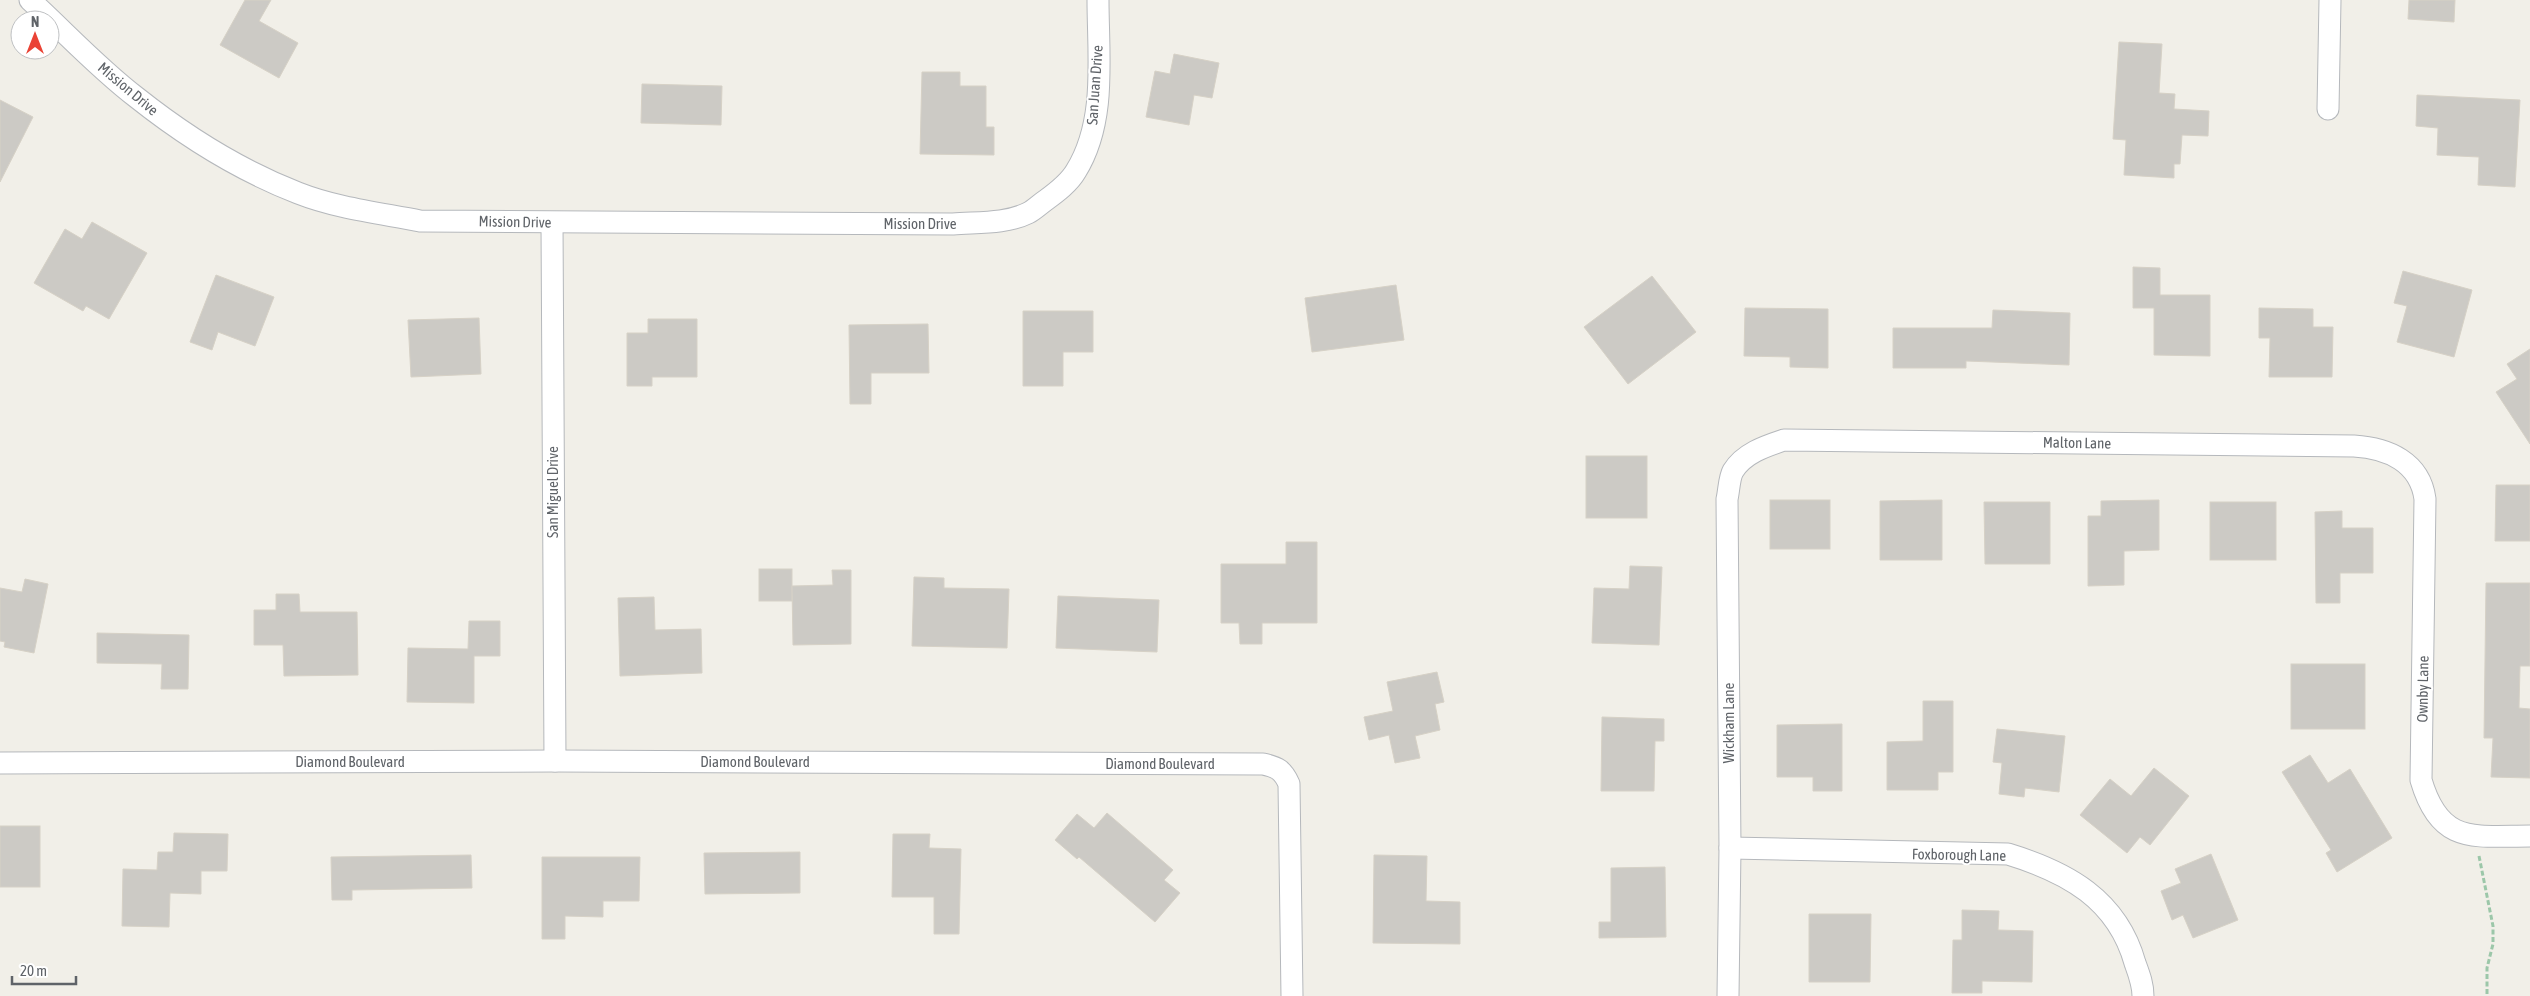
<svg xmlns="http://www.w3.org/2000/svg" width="2530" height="996" viewBox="0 0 2530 996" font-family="'Asap Condensed',sans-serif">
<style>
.building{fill:#cccac5;stroke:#d6d1c6}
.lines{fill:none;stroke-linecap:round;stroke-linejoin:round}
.minor-casing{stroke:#b5b8bc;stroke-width:23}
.path{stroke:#9cc7a9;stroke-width:3;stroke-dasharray:5 2.5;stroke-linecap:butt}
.minor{stroke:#fff;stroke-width:21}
.labels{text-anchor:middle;stroke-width:4;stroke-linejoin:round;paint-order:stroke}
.street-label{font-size:15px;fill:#5f6368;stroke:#fff}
</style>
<rect width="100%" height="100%" fill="#f1efe8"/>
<g class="building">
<path d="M 245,0 L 271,0 L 259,21 L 298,43 L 279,78 L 220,45 Z"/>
<path d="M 2409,0 L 2455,0 L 2454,22 L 2408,19 Z"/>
<path d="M 2119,42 L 2162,44 L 2159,93 L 2175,94 L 2174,109 L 2209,111 L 2208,136 L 2182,135 L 2180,164 L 2174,164 L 2174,178 L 2124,175 L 2126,140 L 2113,139 Z"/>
<path d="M 1174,54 L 1219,63 L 1212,98 L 1194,95 L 1189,125 L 1146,117 L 1155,71 L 1170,74 Z"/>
<path d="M 922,72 L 960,72 L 960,86 L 986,86 L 986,127 L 994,127 L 994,155 L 920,154 Z"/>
<path d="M 642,84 L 722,86 L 721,125 L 641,123 Z"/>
<path d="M 2417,95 L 2520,100 L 2515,187 L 2478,185 L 2479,157 L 2437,155 L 2438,128 L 2416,126 Z"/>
<path d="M 0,100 L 33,117 L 0,182 Z"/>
<path d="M 92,222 L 147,253 L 109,319 L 86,306 L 83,311 L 34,283 L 65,229 L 82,239 Z"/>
<path d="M 2133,267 L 2160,268 L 2160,295 L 2210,295 L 2210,356 L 2154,355 L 2154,308 L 2133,308 Z"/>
<path d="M 2403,271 L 2472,290 L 2454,357 L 2397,342 L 2407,306 L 2394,303 Z"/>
<path d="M 216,275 L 274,297 L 255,346 L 218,332 L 212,350 L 190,342 Z"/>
<path d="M 1652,276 L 1696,332 L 1628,384 L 1584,327 Z"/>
<path d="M 1396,285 L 1404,340 L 1312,352 L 1305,298 Z"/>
<path d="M 1745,308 L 1828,309 L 1828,368 L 1790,367 L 1790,357 L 1744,356 Z"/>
<path d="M 2259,308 L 2313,309 L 2313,327 L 2333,327 L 2332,377 L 2269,377 L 2270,338 L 2259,338 Z"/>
<path d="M 1993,310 L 2070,313 L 2069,365 L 1966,361 L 1966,368 L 1893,368 L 1893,328 L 1992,328 Z"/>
<path d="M 1023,311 L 1093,311 L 1093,352 L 1063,352 L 1063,386 L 1023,386 Z"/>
<path d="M 479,318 L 481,374 L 411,377 L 408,320 Z"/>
<path d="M 648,319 L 697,319 L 697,377 L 652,377 L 652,386 L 627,386 L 627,333 L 648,333 Z"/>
<path d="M 928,324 L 929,373 L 871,373 L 871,404 L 850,404 L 849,325 Z"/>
<path d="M 2530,349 L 2530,444 L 2496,392 L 2517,379 L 2507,364 Z"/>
<rect x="1586" y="456" width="61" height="62"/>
<path d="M 2496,485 L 2530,485 L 2530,541 L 2495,541 Z"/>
<rect x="1770" y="500" width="60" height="49"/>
<path d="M 1942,500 L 1942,560 L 1880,560 L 1880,501 Z"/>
<path d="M 2159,500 L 2159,550 L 2124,551 L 2124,585 L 2088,586 L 2088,516 L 2101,516 L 2101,501 Z"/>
<path d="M 1984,502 L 2050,502 L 2050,564 L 1985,564 Z"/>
<rect x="2210" y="502" width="66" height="58"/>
<path d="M 2342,511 L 2342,528 L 2373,528 L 2373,573 L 2340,573 L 2340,603 L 2316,603 L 2315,512 Z"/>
<path d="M 1286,542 L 1317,542 L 1317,623 L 1262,623 L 1262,644 L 1240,644 L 1239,623 L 1221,623 L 1221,564 L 1286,564 Z"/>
<path d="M 1630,566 L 1662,567 L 1659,645 L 1592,643 L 1594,588 L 1629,589 Z"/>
<rect x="759" y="569" width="33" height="32"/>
<path d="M 832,570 L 851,570 L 851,644 L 793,645 L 792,586 L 833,585 Z"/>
<path d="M 914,577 L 944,578 L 944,588 L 1009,589 L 1007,648 L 912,646 Z"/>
<path d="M 25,579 L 48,584 L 34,653 L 4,647 L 5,642 L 0,641 L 0,588 L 22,592 Z"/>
<path d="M 2486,583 L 2530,583 L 2530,666 L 2520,666 L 2519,708 L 2530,709 L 2530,778 L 2491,777 L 2493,738 L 2484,738 Z"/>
<path d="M 276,594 L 299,594 L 300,612 L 357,612 L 358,675 L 284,676 L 283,645 L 254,645 L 254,610 L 276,610 Z"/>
<path d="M 1058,596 L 1159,600 L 1157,652 L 1056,648 Z"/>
<path d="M 654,597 L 655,630 L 701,629 L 702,673 L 620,676 L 618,598 Z"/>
<path d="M 469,621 L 500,621 L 500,656 L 474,656 L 474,703 L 407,702 L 408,648 L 468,649 Z"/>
<path d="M 97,633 L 189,635 L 188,689 L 161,689 L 162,664 L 97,663 Z"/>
<rect x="2291" y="664" width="74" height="65"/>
<path d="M 1437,672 L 1444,702 L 1435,704 L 1440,730 L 1415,736 L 1420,758 L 1395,763 L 1389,735 L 1369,740 L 1364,717 L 1393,711 L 1387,682 Z"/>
<path d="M 1923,701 L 1953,701 L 1953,772 L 1938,772 L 1938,790 L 1887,790 L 1887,742 L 1923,741 Z"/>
<path d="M 1602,717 L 1664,719 L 1664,741 L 1655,741 L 1654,791 L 1601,791 Z"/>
<path d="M 1842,724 L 1842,791 L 1813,791 L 1813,777 L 1777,777 L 1777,725 Z"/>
<path d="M 1997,729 L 2065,736 L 2059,792 L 2025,788 L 2024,797 L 1999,794 L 2002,763 L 1993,762 Z"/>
<path d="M 2310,755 L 2328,783 L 2350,769 L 2392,838 L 2337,872 L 2326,853 L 2331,850 L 2282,772 Z"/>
<path d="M 2154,768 L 2189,796 L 2150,845 L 2140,837 L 2127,853 L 2080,815 L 2110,779 L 2131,796 Z"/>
<path d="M 1107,813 L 1173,870 L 1164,880 L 1180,893 L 1155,922 L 1079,857 L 1077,859 L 1055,840 L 1077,814 L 1094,828 Z"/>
<rect x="0" y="826" width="40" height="61"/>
<path d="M 174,833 L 228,834 L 227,871 L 201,871 L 201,894 L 170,893 L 169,927 L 122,926 L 123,869 L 157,870 L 158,852 L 173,852 Z"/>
<path d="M 893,834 L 930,834 L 929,848 L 961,849 L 959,934 L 934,934 L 934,897 L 892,897 Z"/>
<path d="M 800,852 L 800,893 L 705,894 L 704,853 Z"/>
<path d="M 2211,854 L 2238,920 L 2193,938 L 2183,915 L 2172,920 L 2161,891 L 2181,883 L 2175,869 Z"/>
<path d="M 471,855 L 472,888 L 352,890 L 352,900 L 332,900 L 331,857 Z"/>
<path d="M 1374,855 L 1427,856 L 1426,901 L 1460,902 L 1460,944 L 1373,943 Z"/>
<path d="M 542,857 L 640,857 L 639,901 L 603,901 L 603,917 L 565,916 L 565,939 L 542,939 Z"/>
<path d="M 1665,867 L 1666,937 L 1599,938 L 1599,922 L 1611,922 L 1611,868 Z"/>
<path d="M 1962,910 L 1999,911 L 1998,930 L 2033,931 L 2032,982 L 1982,981 L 1982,993 L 1952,993 L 1953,940 L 1962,940 Z"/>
<path d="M 1809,914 L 1871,914 L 1870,982 L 1809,982 Z"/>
</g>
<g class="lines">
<defs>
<g id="minor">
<path d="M 30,0 C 65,32 98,68 136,97 C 185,136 239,170 298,193 C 336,208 379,213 420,221 L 953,224 C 977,222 1006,224 1028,213 C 1034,210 1040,204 1046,200 C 1057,192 1069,183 1076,171 C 1107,121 1098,56 1098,0"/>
<path d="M 2328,109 L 2330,0"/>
<path d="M 552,223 L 555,761"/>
<path d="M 0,763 L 555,761 L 1263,764 C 1277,767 1283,770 1289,784 L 1292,996"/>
<path d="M 1730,848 L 2008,854 C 2067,872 2117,899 2135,963 C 2139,974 2143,984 2143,996"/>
<path d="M 1728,996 L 1730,848 L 1727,499 C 1729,491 1729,478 1733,471 C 1744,453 1766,446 1784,440 L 2354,446 C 2388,448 2420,462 2425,499 L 2421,780 C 2440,845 2473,836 2530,836"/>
</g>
</defs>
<use href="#minor" class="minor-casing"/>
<path class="path" d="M 2479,856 L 2493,926 L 2493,944 L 2487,968 L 2487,996"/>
<use href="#minor" class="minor"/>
</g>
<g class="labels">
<g class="street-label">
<text transform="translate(1095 85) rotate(-86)" y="5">San Juan Drive</text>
<text transform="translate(128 89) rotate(40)" y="5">Mission Drive</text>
<text transform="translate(515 222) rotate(1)" y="5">Mission Drive</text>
<text x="920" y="229">Mission Drive</text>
<text transform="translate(2077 443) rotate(1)" y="5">Malton Lane</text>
<text transform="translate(553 492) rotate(-90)" y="5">San Miguel Drive</text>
<text transform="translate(2423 689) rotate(-89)" y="5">Ownby Lane</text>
<text transform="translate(1729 723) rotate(-90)" y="5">Wickham Lane</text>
<text x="350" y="767">Diamond Boulevard</text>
<text x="755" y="767">Diamond Boulevard</text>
<text x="1160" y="769">Diamond Boulevard</text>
<text transform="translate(1959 855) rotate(1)" y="5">Foxborough Lane</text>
</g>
</g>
<g transform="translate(35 35)"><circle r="24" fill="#ffffff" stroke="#bfc1c3"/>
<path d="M0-4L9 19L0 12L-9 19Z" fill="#ea4335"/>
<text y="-8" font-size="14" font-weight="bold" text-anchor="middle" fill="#5f6368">N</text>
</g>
<path d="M12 976v8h64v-8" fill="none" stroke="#5f6368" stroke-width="2.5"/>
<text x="20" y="976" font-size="15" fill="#5f6368" stroke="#ffffff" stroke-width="4" paint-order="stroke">20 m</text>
</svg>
